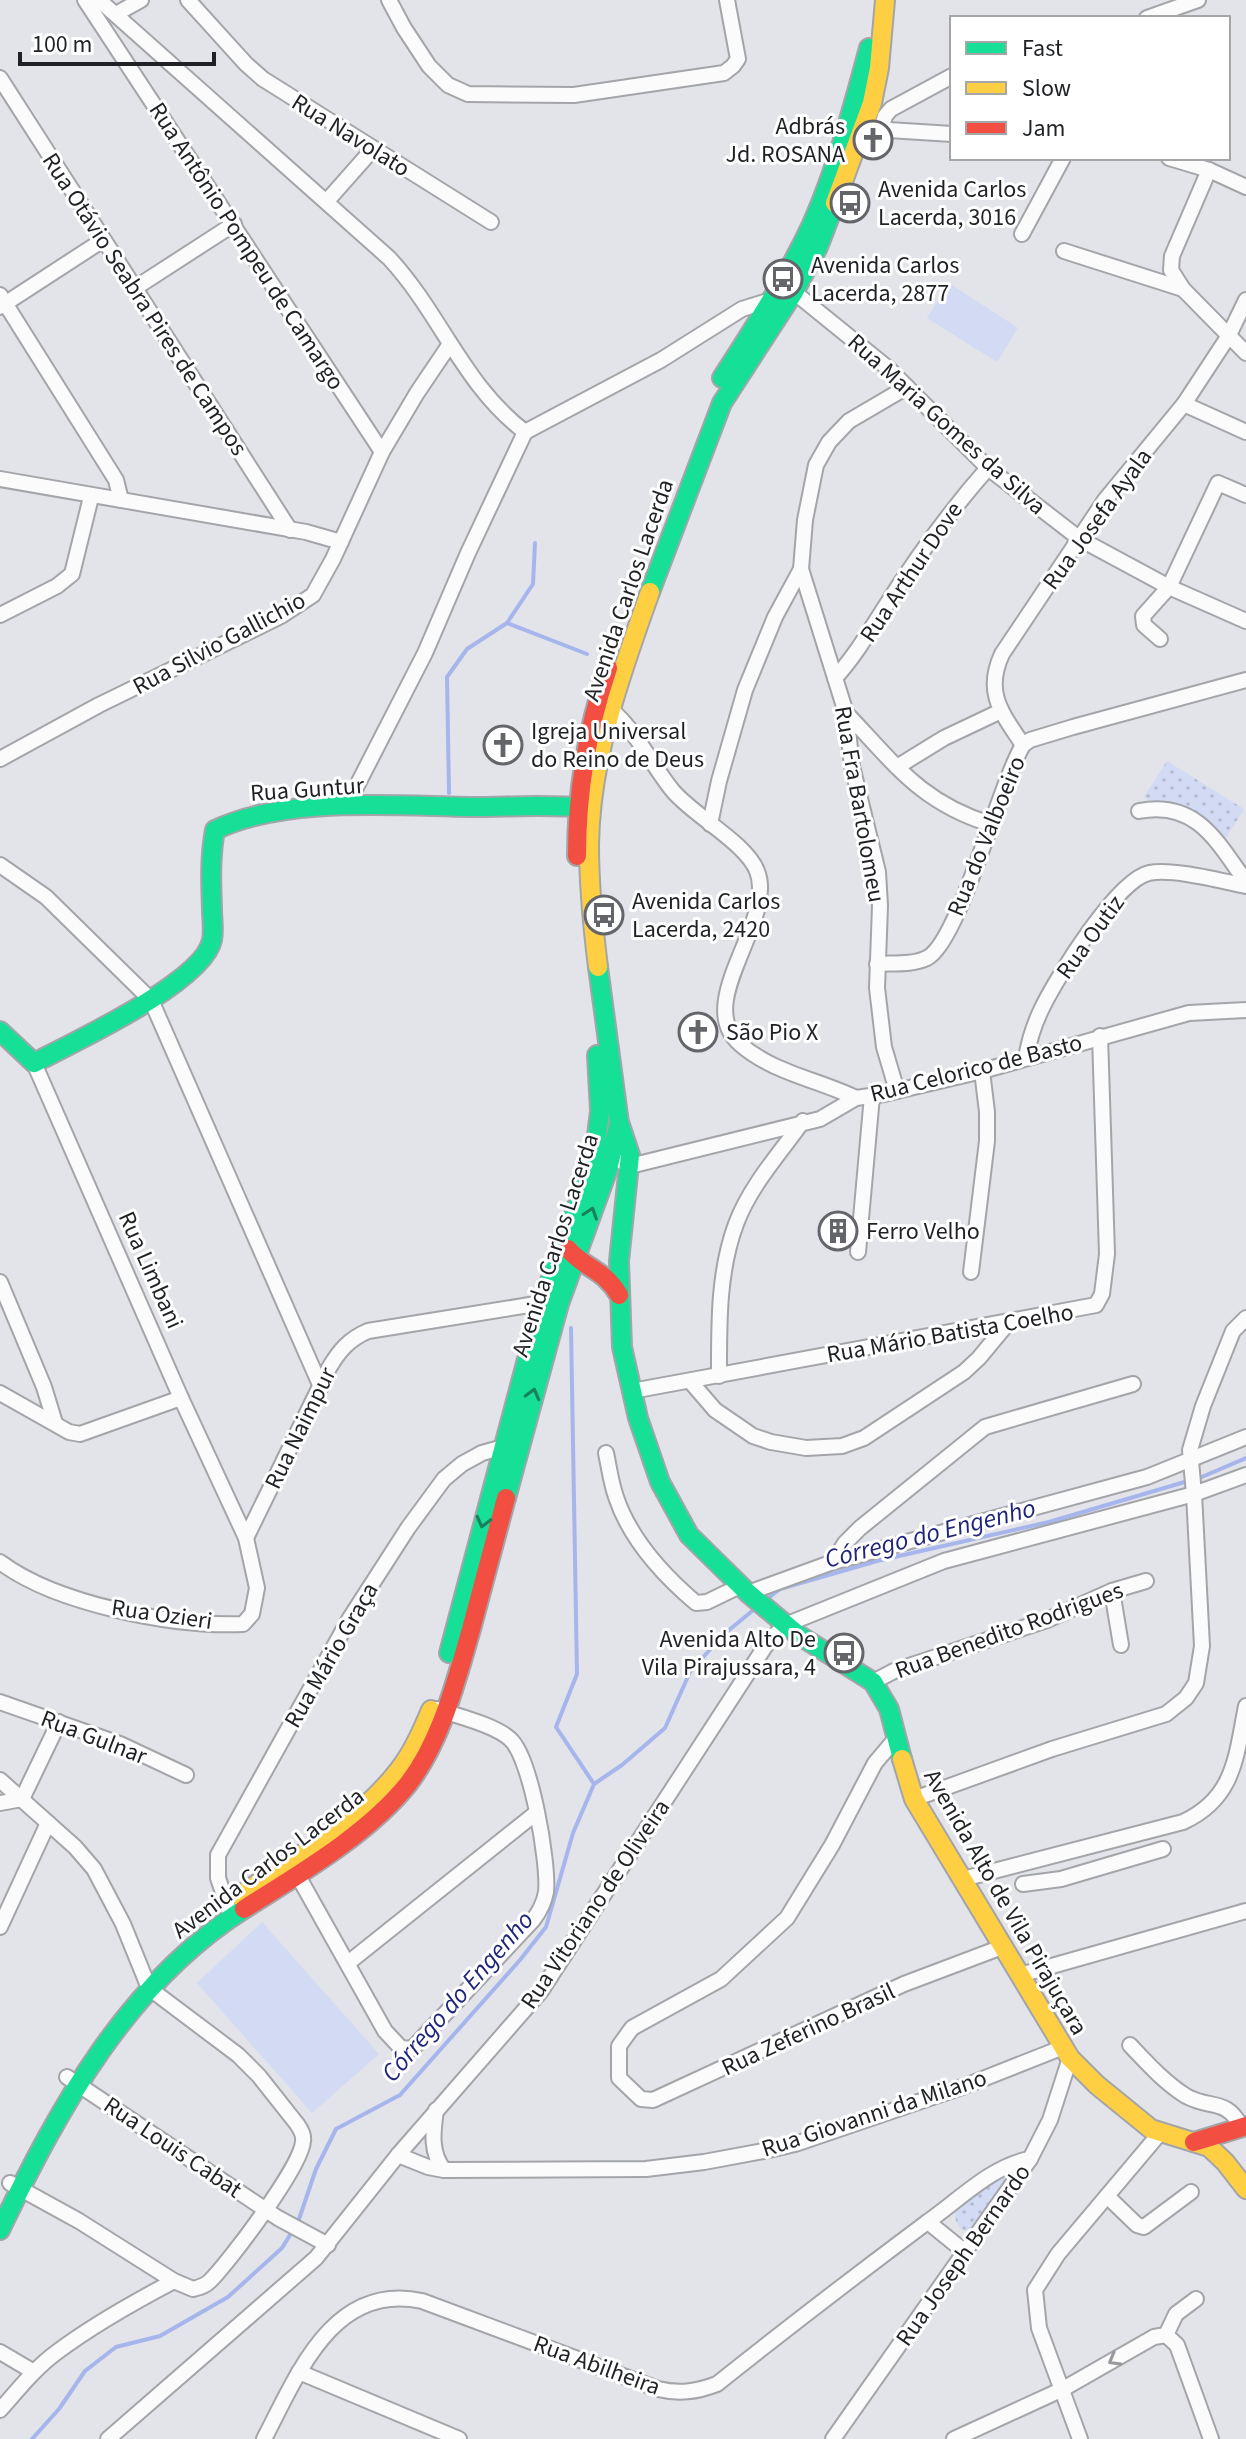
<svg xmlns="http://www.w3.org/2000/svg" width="1246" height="2439" viewBox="0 0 1246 2439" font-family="'Source Sans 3',sans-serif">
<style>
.grass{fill:url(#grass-dots)}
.garden{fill:#d2daf4}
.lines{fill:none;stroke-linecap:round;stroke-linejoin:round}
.stream{stroke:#a6b5ec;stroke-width:4}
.street-casing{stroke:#a3a5a9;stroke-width:18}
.fast-casing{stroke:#a3a5a9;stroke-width:22}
.slow-casing{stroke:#a3a5a9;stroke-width:22}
.jam-casing{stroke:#a3a5a9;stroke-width:22}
.street{stroke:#fbfbfc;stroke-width:14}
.fast{stroke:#16e098;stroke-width:18}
.slow{stroke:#ffcf43;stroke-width:18}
.jam{stroke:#f24e42;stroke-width:18}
.oneway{stroke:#1a805e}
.oneway2{stroke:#98999b}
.labels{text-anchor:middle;stroke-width:6;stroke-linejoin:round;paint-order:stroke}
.poi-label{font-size:24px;fill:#1f2125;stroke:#fff;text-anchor:start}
.street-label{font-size:24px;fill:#1f2125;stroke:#fff}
.water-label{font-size:26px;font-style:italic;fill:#1f257b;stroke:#fff}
</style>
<defs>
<pattern id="grass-dots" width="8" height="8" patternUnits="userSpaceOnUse" patternTransform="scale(2)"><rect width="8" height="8" fill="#d2daf4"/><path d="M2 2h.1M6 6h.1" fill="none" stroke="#b4bbd1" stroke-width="1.8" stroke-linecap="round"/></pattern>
</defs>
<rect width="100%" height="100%" fill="#e2e4ea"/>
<g class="grass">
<path d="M 1167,761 L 1244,809 L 1221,846 L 1144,797 Z"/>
<path d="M 1015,2166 L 1017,2168 L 973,2233 C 960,2231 955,2225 955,2212 L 959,2206 Z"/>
</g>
<g class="garden">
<path d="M 949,283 L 1018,328 L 997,362 L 927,318 Z"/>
<path d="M 262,1922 L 379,2054 L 312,2113 L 197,1983 Z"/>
</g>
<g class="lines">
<g class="stream">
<path d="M 507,623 L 533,584 L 535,543"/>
<path d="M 449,793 L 447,677 L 467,649 L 507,623 L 587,654"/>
<path d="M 571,1328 L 577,1674 L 556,1727 L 594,1784"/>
<path d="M 1197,1479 L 1246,1458"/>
<path d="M 767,1599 L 780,1589 L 877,1561 L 1049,1522 L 1188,1481"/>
<path d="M 32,2439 L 59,2409 L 85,2371 L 116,2347 L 160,2336 L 228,2297 L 282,2248 L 298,2222 L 316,2169 L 336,2129 L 400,2095 L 520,1960 L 546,1927 L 573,1833 L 594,1784 L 622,1765 L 665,1728 L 690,1672 L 723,1635 L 757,1607"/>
</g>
<defs>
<g id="street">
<path d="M 85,0 L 382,452"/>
<path d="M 99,0 L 389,258 C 441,314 463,385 525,432"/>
<path d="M 188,0 L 246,64 L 263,79 L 491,222"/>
<path d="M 389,0 L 404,28 L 429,66 L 448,85 L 468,94 L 574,95 L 724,73 L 733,66 L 738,59 L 727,0"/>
<path d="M 116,14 L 141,0"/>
<path d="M 1147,18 L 1198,0"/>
<path d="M 0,78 L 290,530"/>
<path d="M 857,128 L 952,134"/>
<path d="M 881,130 L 885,116 L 891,109 L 952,76"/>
<path d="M 1169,158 L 1209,170 L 1246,187"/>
<path d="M 1209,170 L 1172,256 L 1171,270 L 1183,289 L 1246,353"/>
<path d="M 327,201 L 373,149"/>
<path d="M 1022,234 L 1063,158"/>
<path d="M 1064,251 L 1183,289"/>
<path d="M 135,288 L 234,224"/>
<path d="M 789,288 L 889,369 L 988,468 L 1080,539 L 1169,587 L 1246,621"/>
<path d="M 0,295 L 116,480 L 121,500"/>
<path d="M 0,307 L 103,240"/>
<path d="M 1184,404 L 1246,432"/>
<path d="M 0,479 L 306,532 L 341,542"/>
<path d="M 801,569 L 846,713 L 852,766 L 878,872 L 880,906 L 877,988 L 884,1047 L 897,1091"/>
<path d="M 0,615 L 57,586 L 72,574 L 91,497"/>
<path d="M 1160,639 L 1144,625 L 1143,616 L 1169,587 L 1218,483 L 1246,495"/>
<path d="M 835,678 C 855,656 869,632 885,607 C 916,558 950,511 988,468"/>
<path d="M 605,706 C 629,718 654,769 673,791 C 694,816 746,843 757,871 C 777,921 692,1002 740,1044 C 771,1072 819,1080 856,1098"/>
<path d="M 846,713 C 895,764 920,802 990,824"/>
<path d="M 1023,745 C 1002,713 984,693 1002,654 L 1105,500 L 1184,404 L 1228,337 L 1246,300"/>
<path d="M 0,759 L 99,705 L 281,616 L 313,595 L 333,559 L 382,452 L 417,393 L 450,344"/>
<path d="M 897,767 L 944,738 L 1001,711"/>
<path d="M 346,807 L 425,653 L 468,553 L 525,432 L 661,360 L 742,309 L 774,299"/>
<path d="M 1139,811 C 1196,800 1217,841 1246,882"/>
<path d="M 710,824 L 719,781 L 745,690 L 775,617 L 801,569 L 805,520 L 816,465 L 829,442 L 849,421 L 907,387"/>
<path d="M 0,865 L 46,897 L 151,1000 L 321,1387"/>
<path d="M 877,964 C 893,963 913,965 927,958 C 959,942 999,785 1023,745 L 1030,740 L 1073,727 L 1246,680"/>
<path d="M 1026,1058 C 1029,1040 1035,1022 1043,1006 C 1058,976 1117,880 1149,873 C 1172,868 1222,881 1246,886"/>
<path d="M 622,1162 L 630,1166 L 820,1119 L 856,1098 L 884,1094 L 982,1071 L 1189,1013 L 1246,1010"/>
<path d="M 858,1252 L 872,1096"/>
<path d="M 971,1272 L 987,1141 L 987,1112 L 982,1071"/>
<path d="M 0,1282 L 44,1387 L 55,1423"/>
<path d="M 719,1376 C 719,1325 718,1272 736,1224 C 750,1186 780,1153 803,1121"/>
<path d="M 690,1381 L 715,1410 L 753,1436 L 771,1442 L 806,1448 L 842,1446 L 864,1438 L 964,1372 L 979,1358 L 1008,1323"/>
<path d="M 632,1391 L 1096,1305 L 1102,1294 L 1107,1254 L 1100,1036"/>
<path d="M 0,1393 L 69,1432 L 80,1434 L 181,1398"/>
<path d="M 606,1453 C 609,1467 611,1483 616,1497 C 630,1539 663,1575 696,1603 L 707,1602 L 740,1586"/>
<path d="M 246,1538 L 329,1368 C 339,1351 349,1339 368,1331 L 542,1303 L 549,1305"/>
<path d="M 0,1562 C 56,1604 173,1627 243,1624 L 252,1614 L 257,1588 L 246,1538 L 181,1398 L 34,1063"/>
<path d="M 833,1562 L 845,1543 L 860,1528 L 985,1427 L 1133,1384"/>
<path d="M 1112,1591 L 1121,1645"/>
<path d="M 748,1593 L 833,1562 L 1147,1477 L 1246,1437"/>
<path d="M 873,1682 L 894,1671 L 1047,1620 L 1112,1591 L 1146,1581"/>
<path d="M 0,1702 L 120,1744 L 186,1775"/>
<path d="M 897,1737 L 875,1763 L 832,1845 L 787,1918 L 721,1979 L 632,2028 L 619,2046 L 619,2078 L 641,2099 L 653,2100 L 904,1984 L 1002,1947"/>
<path d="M 0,1780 L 75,1847 L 94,1869 L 123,1924 L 149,1988 L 238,2055 L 259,2076 L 297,2124 C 301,2130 304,2135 303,2141 C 302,2166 229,2262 210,2281 C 205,2286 200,2287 193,2289 L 174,2281 L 79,2221 L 10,2183"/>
<path d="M 914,1799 L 1052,1749 L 1166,1714 L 1186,1698 L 1196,1683 L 1202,1646 L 1194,1494 L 1190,1450 L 1203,1406 L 1233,1331 L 1246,1318"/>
<path d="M 0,1803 L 22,1799 L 59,1722"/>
<path d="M 293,1867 L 385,2031 L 401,2048 L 412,2049 L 533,1920 C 540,1911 544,1903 546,1892 C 549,1864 531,1757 510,1739 C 495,1725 457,1716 437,1709"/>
<path d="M 963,1879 L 1183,1822 C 1235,1798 1236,1756 1246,1706"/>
<path d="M 1023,1884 L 1061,1879 L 1163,1849"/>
<path d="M 231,1916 L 218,1878 L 218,1855 L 350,1618 L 408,1528 L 444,1479 L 462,1464 L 482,1453 L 507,1446"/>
<path d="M 0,1927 L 48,1823"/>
<path d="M 348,1963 L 536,1813"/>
<path d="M 1020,1975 L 1246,1911"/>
<path d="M 1130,2045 C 1147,2063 1164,2082 1186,2096 C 1211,2110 1226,2097 1242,2128"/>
<path d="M 67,2077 L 278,2218 L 328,2245"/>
<path d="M 436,2110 C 433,2132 430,2152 444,2170 L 646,2169 L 704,2162 L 769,2150 L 795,2144 L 965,2086 L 1061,2048"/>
<path d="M 398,2155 L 428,2167 L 444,2170"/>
<path d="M 1107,2196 L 1137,2225 L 1144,2227 L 1191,2192"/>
<path d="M 928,2222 L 965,2252"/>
<path d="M 1166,2335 L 1177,2345 L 1211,2439"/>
<path d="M 1166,2335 L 1176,2314 L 1196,2299"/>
<path d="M 0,2352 L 34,2372"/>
<path d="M 299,2372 L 459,2439"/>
<path d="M 0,2410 C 18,2390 35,2368 57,2352 C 93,2325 134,2302 174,2281"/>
<path d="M 108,2439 L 316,2258 L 398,2155 L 541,1991 L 768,1642 L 785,1625 L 944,1561 L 1194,1494 L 1246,1475"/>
<path d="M 264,2439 C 298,2374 333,2282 422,2301 L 658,2389 C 679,2394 696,2392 717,2384 C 786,2329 855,2276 926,2223 C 958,2201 991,2166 1030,2159"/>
<path d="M 833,2439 L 1030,2159 L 1050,2120 L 1070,2058"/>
<path d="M 954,2439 L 1063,2389 L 1154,2337 L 1166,2335"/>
<path d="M 1080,2439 L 1039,2328 L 1035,2290 L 1058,2254 L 1160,2133"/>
</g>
<g id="fast">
<path d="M 722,378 C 754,328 787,278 812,224 C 837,168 853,107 869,48"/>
<path d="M 650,592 L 722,403 L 794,292 L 818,247 L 835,203"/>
<path d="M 0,1031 L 34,1063 C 72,1043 204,982 212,940 C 214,930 212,919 212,909 C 211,882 210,856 215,830 C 285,796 394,806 471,807 C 510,807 549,804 588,808"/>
<path d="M 620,1125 L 630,1155 L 619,1261 L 622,1347 L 638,1418 L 660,1482 L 689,1535 L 748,1593 L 797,1634 L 873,1682 L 889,1709 L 902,1759"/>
<path d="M 506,1498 L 559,1304 L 608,1169 L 619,1123 L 598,967"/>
<path d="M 449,1653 L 542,1303 L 594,1160 L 600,1111 L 597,1055"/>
<path d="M 0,2230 C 59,2108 127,1983 244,1909"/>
</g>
<g id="slow">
<path d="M 835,203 L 872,103 L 879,68 L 885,0"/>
<path d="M 598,967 C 593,927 589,886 589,845 C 590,758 621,673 650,592"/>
<path d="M 902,1759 L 914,1799 L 1070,2058 L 1097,2085 L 1151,2129 L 1209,2147 L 1225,2162 L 1246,2189"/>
<path d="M 239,1896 C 294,1859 358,1823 399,1770 C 413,1752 422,1731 431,1710"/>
</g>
<g id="jam">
<path d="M 577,856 C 577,791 587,730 608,668"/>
<path d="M 568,1249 C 585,1269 604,1269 619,1295"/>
<path d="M 244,1909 C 299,1874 367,1835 408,1784 C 441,1741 455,1684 470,1633 C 482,1588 494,1543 506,1498"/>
<path d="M 1194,2142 L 1246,2126"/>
</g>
</defs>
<use href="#street" class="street-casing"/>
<use href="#fast" class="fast-casing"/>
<use href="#slow" class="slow-casing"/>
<use href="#jam" class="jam-casing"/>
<use href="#street" class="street"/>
<use href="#fast" class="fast"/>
<use href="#slow" class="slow"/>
<use href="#jam" class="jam"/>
</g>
<defs><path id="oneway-chevron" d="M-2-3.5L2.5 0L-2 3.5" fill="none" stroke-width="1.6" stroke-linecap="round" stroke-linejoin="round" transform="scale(2)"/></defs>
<g class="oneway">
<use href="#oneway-chevron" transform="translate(591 1213) rotate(-71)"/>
<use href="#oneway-chevron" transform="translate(533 1394) rotate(-75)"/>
<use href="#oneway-chevron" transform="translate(483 1522) rotate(104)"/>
</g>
<use class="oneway2" href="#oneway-chevron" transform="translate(1114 2360) rotate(150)"/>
<defs>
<symbol id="church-ring" viewBox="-11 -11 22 22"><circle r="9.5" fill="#fff" stroke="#63656a" stroke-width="1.5"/><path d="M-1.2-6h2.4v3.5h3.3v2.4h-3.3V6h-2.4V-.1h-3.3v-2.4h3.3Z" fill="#63656a"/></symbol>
<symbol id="bus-ring" viewBox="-11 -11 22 22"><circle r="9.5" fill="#fff" stroke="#63656a" stroke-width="1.5"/><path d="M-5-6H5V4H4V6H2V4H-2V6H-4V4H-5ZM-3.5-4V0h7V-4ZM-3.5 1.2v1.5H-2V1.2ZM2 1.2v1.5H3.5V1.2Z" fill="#63656a"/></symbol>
<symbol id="building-ring" viewBox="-11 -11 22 22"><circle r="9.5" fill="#fff" stroke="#63656a" stroke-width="1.5"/><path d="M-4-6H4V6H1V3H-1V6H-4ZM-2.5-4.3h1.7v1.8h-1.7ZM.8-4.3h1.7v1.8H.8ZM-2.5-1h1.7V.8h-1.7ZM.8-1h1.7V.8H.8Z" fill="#63656a"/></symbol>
</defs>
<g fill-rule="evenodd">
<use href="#church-ring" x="851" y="118" width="44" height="44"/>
<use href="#bus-ring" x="828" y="181" width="44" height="44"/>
<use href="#bus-ring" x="761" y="257" width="44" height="44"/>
<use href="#church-ring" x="481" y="723" width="44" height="44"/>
<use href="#bus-ring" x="582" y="893" width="44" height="44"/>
<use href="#church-ring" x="676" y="1010" width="44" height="44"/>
<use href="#building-ring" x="816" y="1209" width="44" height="44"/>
<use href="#bus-ring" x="822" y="1631" width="44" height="44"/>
</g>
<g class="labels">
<g class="poi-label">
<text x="845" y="134" text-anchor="end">Adbrás<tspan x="845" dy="28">Jd. ROSANA</tspan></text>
<text x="878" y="197">Avenida Carlos<tspan x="878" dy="28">Lacerda, 3016</tspan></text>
<text x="811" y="273">Avenida Carlos<tspan x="811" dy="28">Lacerda, 2877</tspan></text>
<text x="531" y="739">Igreja Universal<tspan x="531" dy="28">do Reino de Deus</tspan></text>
<text x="632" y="909">Avenida Carlos<tspan x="632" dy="28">Lacerda, 2420</tspan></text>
<text x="726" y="1040">São Pio X</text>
<text x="866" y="1239">Ferro Velho</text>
<text x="816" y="1647" text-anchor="end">Avenida Alto De<tspan x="816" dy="28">Vila Pirajussara, 4</tspan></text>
</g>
<g class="street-label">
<text transform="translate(351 135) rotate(32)" y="8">Rua Navolato</text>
<text transform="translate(247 246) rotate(57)" y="8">Rua Antônio Pompeu de Camargo</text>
<text transform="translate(145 304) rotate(57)" y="8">Rua Otávio Seabra Pires de Campos</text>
<text transform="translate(947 424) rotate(42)" y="8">Rua Maria Gomes da Silva</text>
<text transform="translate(1097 519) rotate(-54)" y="8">Rua Josefa Ayala</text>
<text transform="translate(911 572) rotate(-56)" y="8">Rua Arthur Dove</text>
<text transform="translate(628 590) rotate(-71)" y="8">Avenida Carlos Lacerda</text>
<text transform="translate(219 643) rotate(-28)" y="8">Rua Silvio Gallichio</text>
<text transform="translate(307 789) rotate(-4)" y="8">Rua Guntur</text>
<text transform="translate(860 804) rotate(80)" y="8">Rua Fra Bartolomeu</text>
<text transform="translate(986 836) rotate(-68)" y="8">Rua do Valboeiro</text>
<text transform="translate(1090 937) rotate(-54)" y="8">Rua Outiz</text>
<text transform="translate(976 1068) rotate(-14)" y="8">Rua Celorico de Basto</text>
<text transform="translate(555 1245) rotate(-72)" y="8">Avenida Carlos Lacerda</text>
<text transform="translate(151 1270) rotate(66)" y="8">Rua Limbani</text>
<text transform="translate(950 1333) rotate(-10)" y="8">Rua Mário Batista Coelho</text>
<text transform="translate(300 1428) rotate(-64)" y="8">Rua Naimpur</text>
<text transform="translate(162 1614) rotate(8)" y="8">Rua Ozieri</text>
<text transform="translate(1009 1630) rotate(-20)" y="8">Rua Benedito Rodrigues</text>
<text transform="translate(331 1655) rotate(-60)" y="8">Rua Mário Graça</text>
<text transform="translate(94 1737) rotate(21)" y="8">Rua Gulnar</text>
<text transform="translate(268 1863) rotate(-37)" y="8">Avenida Carlos Lacerda</text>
<text transform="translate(1006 1902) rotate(60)" y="8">Avenida Alto de Vila Pirajuçara</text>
<text transform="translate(595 1904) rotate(-56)" y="8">Rua Vitoriano de Oliveira</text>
<text transform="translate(808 2029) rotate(-25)" y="8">Rua Zeferino Brasil</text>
<text transform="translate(874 2113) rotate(-18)" y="8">Rua Giovanni da Milano</text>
<text transform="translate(173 2147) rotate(34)" y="8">Rua Louis Cabat</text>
<text transform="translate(963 2255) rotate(-55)" y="8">Rua Joseph Bernardo</text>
<text transform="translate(597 2365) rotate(20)" y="8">Rua Abilheira</text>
</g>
<g class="water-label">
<text transform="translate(930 1533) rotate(-14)" y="9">Córrego do Engenho</text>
<text transform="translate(457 1996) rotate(-49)" y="9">Córrego do Engenho</text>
</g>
</g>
<rect x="950" y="16" width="280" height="144" fill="#ffffff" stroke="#a5a6a8" stroke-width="2"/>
<rect x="966" y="42" width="40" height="12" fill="#16e098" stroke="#a5a6a8" stroke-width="2"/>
<text x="1022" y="56" font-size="24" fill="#1f2125">Fast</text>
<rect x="966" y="82" width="40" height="12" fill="#ffcf43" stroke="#a5a6a8" stroke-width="2"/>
<text x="1022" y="96" font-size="24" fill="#1f2125">Slow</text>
<rect x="966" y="122" width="40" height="12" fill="#f24e42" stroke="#a5a6a8" stroke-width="2"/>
<text x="1022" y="136" font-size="24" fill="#1f2125">Jam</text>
<path d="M20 52v12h194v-12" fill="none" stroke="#1f2125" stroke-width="4"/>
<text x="32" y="52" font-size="24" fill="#1f2125" stroke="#ffffff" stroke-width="6" paint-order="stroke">100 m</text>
</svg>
